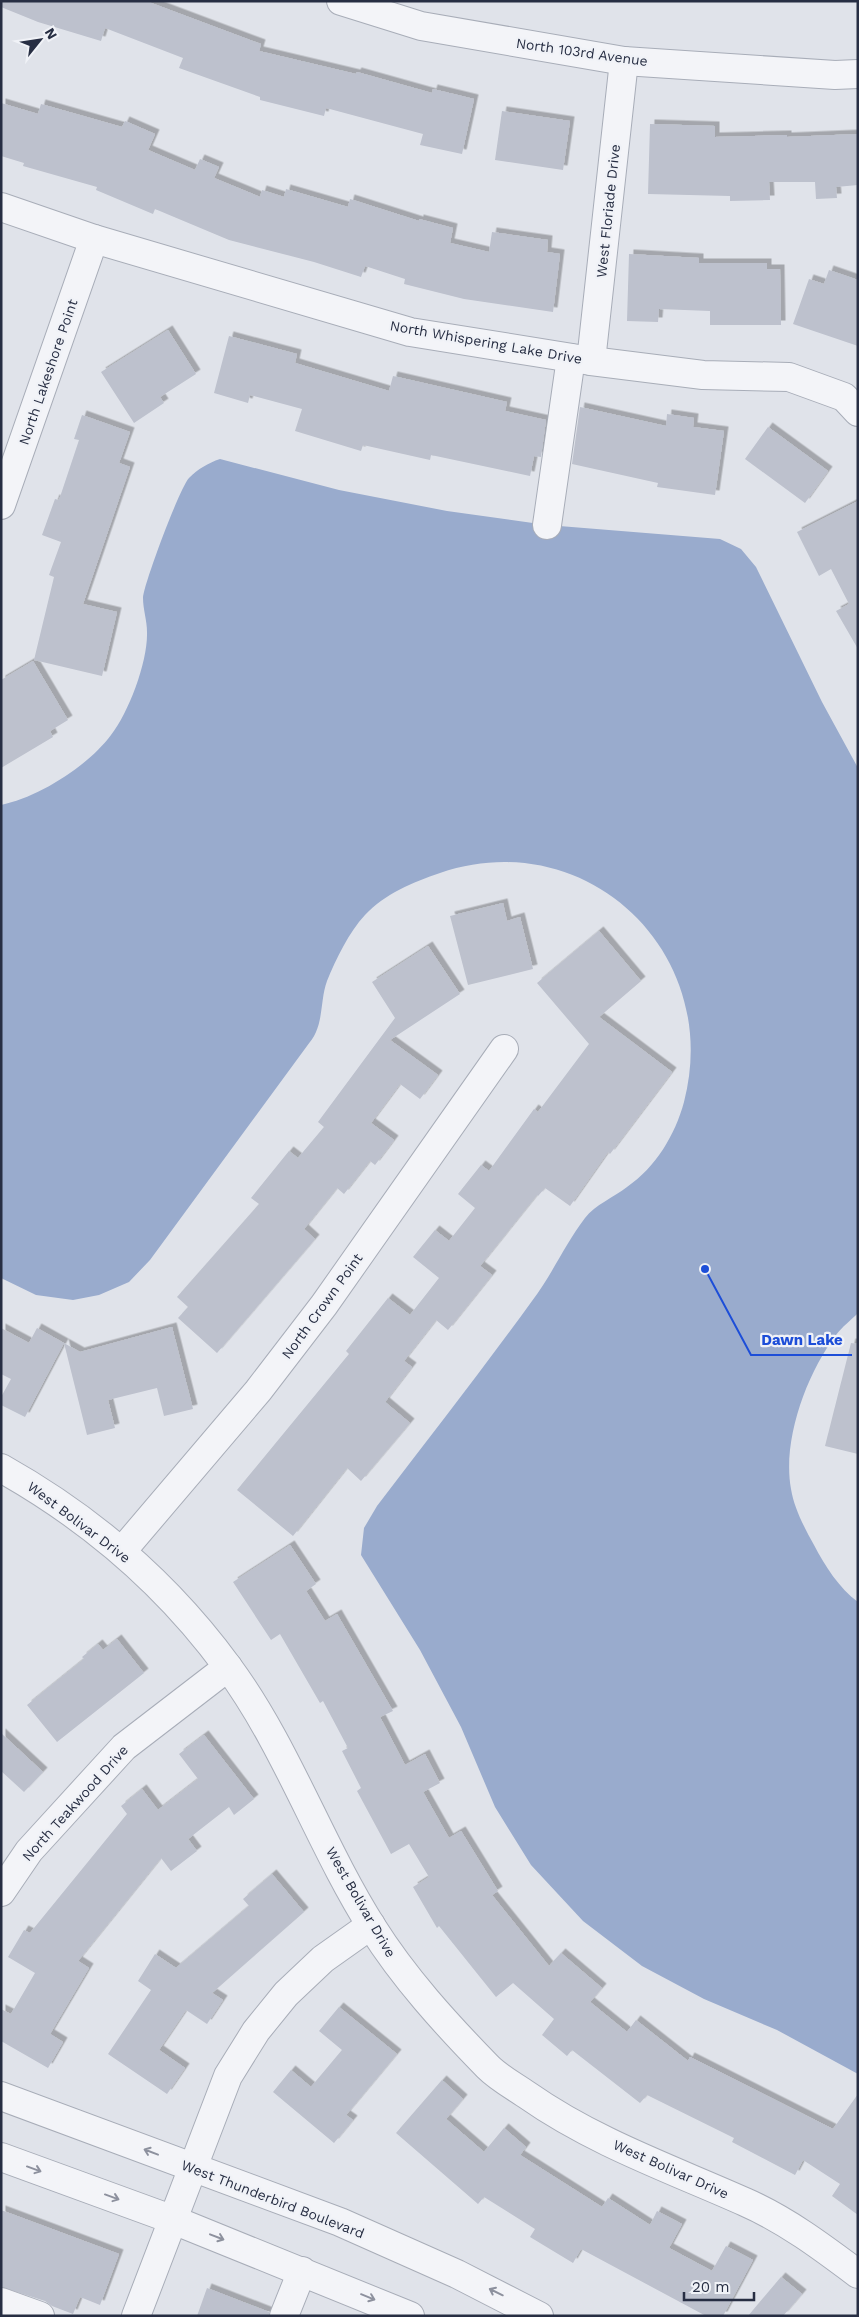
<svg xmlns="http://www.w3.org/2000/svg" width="859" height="2317" viewBox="0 0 859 2317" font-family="'Work Sans',sans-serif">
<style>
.water{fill:#99abcd}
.building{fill:#bdc1cd;filter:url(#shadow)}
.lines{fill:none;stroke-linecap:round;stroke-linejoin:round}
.minor-casing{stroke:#a8adb8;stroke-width:30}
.minor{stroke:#f3f4f8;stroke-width:28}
.oneway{stroke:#8d919e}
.labels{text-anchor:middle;stroke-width:4.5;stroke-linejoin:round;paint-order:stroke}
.street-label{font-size:14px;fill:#272e43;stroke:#f0f2f7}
.leader{fill:none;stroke:#1d4ed8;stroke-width:2}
.callout-dot{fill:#1d4ed8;stroke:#f0f2f7;stroke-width:2}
.callout-label{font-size:15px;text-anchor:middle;font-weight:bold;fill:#1d4ed8;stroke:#f0f2f7;stroke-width:4.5;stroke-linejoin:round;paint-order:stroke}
</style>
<defs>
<filter id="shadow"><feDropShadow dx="4.5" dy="-4.5" stdDeviation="0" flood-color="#0004"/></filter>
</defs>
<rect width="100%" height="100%" fill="#e0e3ea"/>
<path class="water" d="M 220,459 L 339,490 L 447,511 L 547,525 L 720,539 L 741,549 L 756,567 L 822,702 L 858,768 L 858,1313 C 851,1320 842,1327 836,1335 C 807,1373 782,1440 791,1489 C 794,1508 805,1529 814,1545 C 825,1566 839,1588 858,1602 L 858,2074 L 777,2030 L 704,1999 L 642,1966 L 583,1921 L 531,1865 L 495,1807 L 461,1727 L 420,1650 L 361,1555 L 364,1528 L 377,1506 C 429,1438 482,1370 532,1301 C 552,1275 565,1244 585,1218 C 595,1205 614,1197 627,1187 C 656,1167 675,1135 684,1102 C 723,952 586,823 440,873 C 413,882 385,894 365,915 C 349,932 336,959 327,981 C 321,997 323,1016 316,1032 C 314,1037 310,1042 307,1046 L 150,1260 L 129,1282 L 99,1295 L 73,1300 L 36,1295 L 1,1278 L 1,805 C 39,797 88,766 111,735 C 129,712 148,661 147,632 C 147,621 143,609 143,598 C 143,586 180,487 189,478 C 198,469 208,463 220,459 Z"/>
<g class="building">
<path d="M 1,1 L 146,1 L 261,44 L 259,51 L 356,74 L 357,72 L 432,93 L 433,89 L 474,99 L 462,154 L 420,145 L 423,134 L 326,108 L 324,116 L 260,100 L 260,97 L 179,68 L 183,58 L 105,28 L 101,41 L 38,22 L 1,7 Z"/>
<path d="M 1,103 L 38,114 L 41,104 L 122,127 L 125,121 L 155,134 L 148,150 L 195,170 L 200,159 L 219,167 L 214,178 L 260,197 L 262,190 L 284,197 L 286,189 L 348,207 L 350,199 L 419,221 L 419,219 L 453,228 L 450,243 L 489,252 L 492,232 L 548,240 L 547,252 L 560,254 L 553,312 L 464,299 L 404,284 L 405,279 L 365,266 L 361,277 L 314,262 L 229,240 L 155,209 L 153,214 L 96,190 L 97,187 L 23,166 L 24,163 L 1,156 Z"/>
<path d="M 502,111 L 570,121 L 563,170 L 495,160 Z"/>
<path d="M 650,124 L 715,126 L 715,137 L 787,135 L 787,137 L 858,134 L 858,185 L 836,187 L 837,198 L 816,199 L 815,182 L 769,182 L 770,200 L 730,201 L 730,196 L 648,194 Z"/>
<path d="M 629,254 L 699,258 L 699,263 L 767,263 L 767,269 L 780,269 L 781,325 L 710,325 L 710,311 L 659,309 L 658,322 L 627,321 Z"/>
<path d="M 829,270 L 858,280 L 858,346 L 793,324 L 809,279 L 824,284 Z"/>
<path d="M 168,330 L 196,374 L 160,397 L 164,403 L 134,423 L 101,372 Z"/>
<path d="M 229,336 L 297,354 L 295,363 L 389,391 L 393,376 L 507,402 L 505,411 L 546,420 L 541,457 L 534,456 L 530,476 L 431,455 L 430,460 L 363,445 L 361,451 L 295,431 L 302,409 L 250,395 L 248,403 L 214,393 Z"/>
<path d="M 580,407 L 666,426 L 667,414 L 694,418 L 693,427 L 724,431 L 715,495 L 657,487 L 658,483 L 572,464 Z"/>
<path d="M 82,415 L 130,432 L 119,463 L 130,467 L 83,604 L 117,612 L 102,676 L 34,660 L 54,577 L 49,575 L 61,542 L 42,535 L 55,499 L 59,500 L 79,440 L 74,439 Z"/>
<path d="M 768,427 L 828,471 L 805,503 L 745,459 Z"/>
<path d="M 858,501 L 858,649 L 836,611 L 849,604 L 831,569 L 819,576 L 797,532 Z"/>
<path d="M 33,661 L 68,720 L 50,731 L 53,737 L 1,768 L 1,680 Z"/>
<path d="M 503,903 L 507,921 L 520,917 L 533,969 L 468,985 L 450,916 Z"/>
<path d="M 599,931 L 641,981 L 599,1017 L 672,1072 L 610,1154 L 608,1152 L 570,1206 L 545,1188 L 538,1196 L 537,1195 L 480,1266 L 492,1275 L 448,1330 L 436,1320 L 404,1361 L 412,1367 L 385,1402 L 410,1423 L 361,1481 L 347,1468 L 293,1536 L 237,1490 L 349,1354 L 346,1351 L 388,1298 L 410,1315 L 439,1278 L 413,1257 L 435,1230 L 449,1241 L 475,1208 L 458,1194 L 481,1165 L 489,1171 L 534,1109 L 538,1112 L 589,1044 L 537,983 Z"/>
<path d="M 428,946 L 460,994 L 390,1040 L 438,1075 L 420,1099 L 400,1084 L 371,1123 L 394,1140 L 375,1165 L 370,1161 L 344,1194 L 337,1188 L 304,1229 L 315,1239 L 217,1353 L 178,1318 L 188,1307 L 177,1297 L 259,1204 L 251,1198 L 289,1151 L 298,1158 L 324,1127 L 318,1122 L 395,1018 L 372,982 Z"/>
<path d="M 172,1327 L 193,1409 L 164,1416 L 157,1388 L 108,1400 L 115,1428 L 87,1435 L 64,1343 L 25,1417 L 1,1405 L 1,1397 L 11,1379 L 1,1374 L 1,1328 L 29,1343 L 37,1328 L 80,1352 Z"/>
<path d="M 851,1343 L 858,1344 L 858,1454 L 825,1446 Z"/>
<path d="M 290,1545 L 316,1584 L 306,1591 L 325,1621 L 337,1614 L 393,1711 L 380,1717 L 405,1765 L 425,1754 L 440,1783 L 423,1792 L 449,1838 L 461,1831 L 498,1891 L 492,1895 L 549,1966 L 561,1953 L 602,1988 L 590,2002 L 627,2032 L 636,2020 L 688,2061 L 690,2057 L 833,2129 L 858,2094 L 858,2215 L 832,2196 L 840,2184 L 803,2160 L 795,2175 L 732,2142 L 734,2138 L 647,2095 L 640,2103 L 572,2050 L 567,2056 L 542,2035 L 554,2019 L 513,1983 L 496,1997 L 439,1926 L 437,1928 L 413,1887 L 429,1877 L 409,1844 L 391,1854 L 357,1791 L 361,1788 L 342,1751 L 348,1748 L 323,1701 L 320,1703 L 280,1634 L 271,1640 L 233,1582 Z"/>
<path d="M 117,1639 L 144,1673 L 57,1742 L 27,1705 L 84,1659 L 82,1657 L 98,1644 L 103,1650 Z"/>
<path d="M 1,1733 L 43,1772 L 24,1792 L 1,1771 Z"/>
<path d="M 204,1735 L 254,1799 L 234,1815 L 229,1807 L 188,1839 L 197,1851 L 171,1871 L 161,1858 L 78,1961 L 89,1968 L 50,2034 L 63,2042 L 48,2068 L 1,2041 L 1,2009 L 11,2014 L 35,1973 L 8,1957 L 24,1930 L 30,1933 L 127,1814 L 121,1806 L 142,1789 L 158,1810 L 198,1779 L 179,1754 Z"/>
<path d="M 272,1874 L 304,1912 L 212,1993 L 223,2000 L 207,2024 L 186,2010 L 159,2050 L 185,2068 L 167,2094 L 108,2054 L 151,1990 L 138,1981 L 155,1954 L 176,1968 L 249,1906 L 243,1899 Z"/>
<path d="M 339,2007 L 397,2054 L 346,2115 L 353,2120 L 334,2143 L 273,2092 L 291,2070 L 311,2087 L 342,2050 L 319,2031 Z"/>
<path d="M 442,2080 L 463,2099 L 446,2119 L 484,2152 L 504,2128 L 526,2147 L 520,2155 L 602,2207 L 608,2198 L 650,2225 L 657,2211 L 682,2224 L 669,2248 L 712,2271 L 726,2246 L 753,2260 L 723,2316 L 706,2316 L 581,2249 L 573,2263 L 530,2237 L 535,2229 L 484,2197 L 478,2204 L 396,2133 Z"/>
<path d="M 1,2210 L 119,2254 L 100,2305 L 80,2297 L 73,2314 L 52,2306 L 45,2301 L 1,2287 Z"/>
<path d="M 781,2277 L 802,2294 L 783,2316 L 748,2316 Z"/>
<path d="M 207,2288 L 269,2312 L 269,2316 L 197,2316 Z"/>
</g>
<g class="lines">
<defs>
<g id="minor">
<path d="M 341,1 L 421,26 L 624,61 L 835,75 L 858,74"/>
<path d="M 1,207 L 94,239 L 410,332 L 591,361 L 703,375 L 789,377 L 844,397 L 858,412"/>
<path d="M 591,361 L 624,61"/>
<path d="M 1,505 L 94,239"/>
<path d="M 547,525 L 571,358"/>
<path d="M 1,1468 C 90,1518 168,1585 228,1667 C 287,1747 319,1843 372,1927 C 404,1978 446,2024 488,2067 C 499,2078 514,2086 527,2095 C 594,2142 671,2169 745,2202 C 786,2220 822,2247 858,2274"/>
<path d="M 122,1551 L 258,1391 L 324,1305 L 504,1049"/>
<path d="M 1,1892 L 29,1851 L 124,1747 L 228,1667"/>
<path d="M 1,2096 L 340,2222 L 457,2274 L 539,2316"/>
<path d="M 1,2157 L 171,2219 L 410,2316"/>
<path d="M 1,2302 L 40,2316"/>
<path d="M 136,2316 L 228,2076 L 256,2031 L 286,1994 L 323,1959 L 371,1925"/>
<path d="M 284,2316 L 302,2271"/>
</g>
</defs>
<use href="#minor" class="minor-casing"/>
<use href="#minor" class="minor"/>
</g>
<defs><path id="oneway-shaft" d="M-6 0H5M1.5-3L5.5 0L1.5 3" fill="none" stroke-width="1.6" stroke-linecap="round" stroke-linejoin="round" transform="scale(1.25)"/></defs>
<g class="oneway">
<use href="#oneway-shaft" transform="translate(151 2152) rotate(-159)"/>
<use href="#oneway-shaft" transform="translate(34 2169) rotate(20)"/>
<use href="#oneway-shaft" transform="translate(112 2197) rotate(20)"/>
<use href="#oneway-shaft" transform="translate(217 2237) rotate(21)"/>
<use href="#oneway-shaft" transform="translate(496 2292) rotate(-154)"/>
<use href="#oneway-shaft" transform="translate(368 2297) rotate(22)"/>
</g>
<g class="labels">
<g class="street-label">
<text transform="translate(582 52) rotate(8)" y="5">North 103rd Avenue</text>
<text transform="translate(608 211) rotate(-84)" y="5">West Floriade Drive</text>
<text transform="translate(486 342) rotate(10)" y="5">North Whispering Lake Drive</text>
<text transform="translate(48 372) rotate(-71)" y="5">North Lakeshore Point</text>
<text transform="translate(322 1306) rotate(-54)" y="5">North Crown Point</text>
<text transform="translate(79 1522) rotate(37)" y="5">West Bolivar Drive</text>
<text transform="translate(75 1803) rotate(-48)" y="5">North Teakwood Drive</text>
<text transform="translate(361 1902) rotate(60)" y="5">West Bolivar Drive</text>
<text transform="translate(671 2169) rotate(24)" y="5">West Bolivar Drive</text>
<text transform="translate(273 2199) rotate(21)" y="5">West Thunderbird Boulevard</text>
</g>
</g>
<path class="leader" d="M705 1269L751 1355H852"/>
<circle class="callout-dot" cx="705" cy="1269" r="5"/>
<g class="callout-label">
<text x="802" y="1345">Dawn Lake</text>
</g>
<rect width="859" height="2317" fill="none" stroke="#272e43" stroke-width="5"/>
<g transform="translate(40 40) rotate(60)" stroke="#f0f2f7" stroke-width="4" paint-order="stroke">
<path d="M0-4L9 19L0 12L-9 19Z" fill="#272e43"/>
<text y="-8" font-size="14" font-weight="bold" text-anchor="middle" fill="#272e43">N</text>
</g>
<path d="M684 2292v8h70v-8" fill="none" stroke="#272e43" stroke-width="2.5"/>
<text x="692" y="2292" font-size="15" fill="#272e43" stroke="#f0f2f7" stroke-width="4" paint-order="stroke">20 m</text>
</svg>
